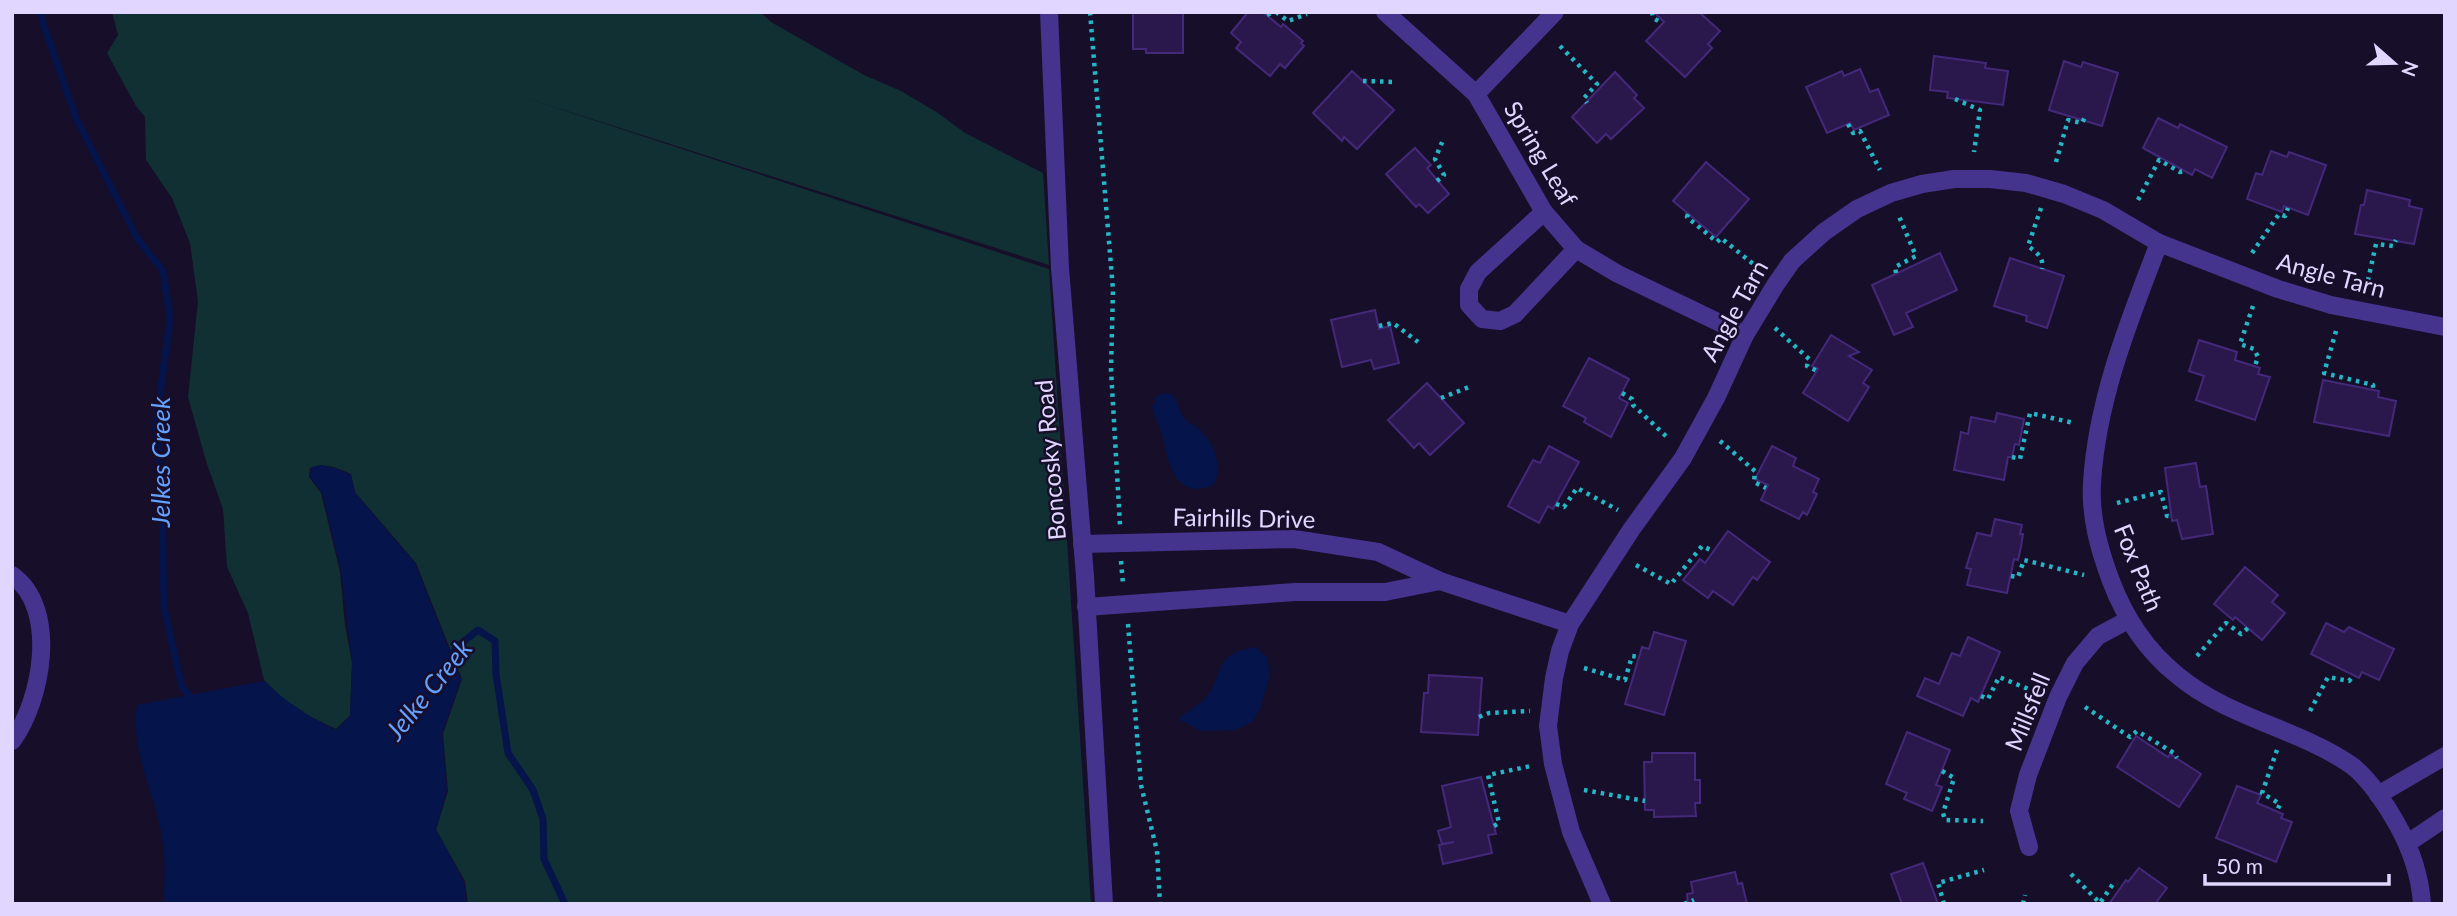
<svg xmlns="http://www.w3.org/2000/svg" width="2457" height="916" viewBox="0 0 2457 916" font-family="Lato,sans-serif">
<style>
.green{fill:#103034}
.water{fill:#05144b}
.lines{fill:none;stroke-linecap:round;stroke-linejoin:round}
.stream{stroke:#05144b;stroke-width:7}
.building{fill:#2a184c;stroke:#44287a;stroke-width:2}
.path{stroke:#24b7c5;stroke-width:4.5;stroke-dasharray:3.5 5;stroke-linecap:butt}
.minor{stroke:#45348d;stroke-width:18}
.labels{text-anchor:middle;stroke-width:5;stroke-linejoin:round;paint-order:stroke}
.street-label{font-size:24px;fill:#e1d6ff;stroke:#170e2a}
.water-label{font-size:26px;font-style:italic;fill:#64a0ff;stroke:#170e2a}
</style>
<rect width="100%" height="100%" fill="#170e2a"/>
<path class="green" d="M 112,12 L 760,12 L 771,22 L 864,75 L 901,91 L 938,113 L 965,133 L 1043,173 L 1049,265 L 520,96 L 1049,269 L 1091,904 L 468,904 L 465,881 L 436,830 L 448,791 L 443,734 L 462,679 L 416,563 L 355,492 L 351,474 C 337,468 325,462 310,468 L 309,477 L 321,493 L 340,572 L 345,625 L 352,663 L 350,715 L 336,729 L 311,717 L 282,698 L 264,680 L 248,613 L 227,567 L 223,509 L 207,464 L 188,397 L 198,301 L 190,243 L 172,198 L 146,160 L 145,117 L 136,106 L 107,53 L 118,35 Z"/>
<g class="water">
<path d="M 1162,393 L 1171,394 C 1178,400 1178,410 1184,418 C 1189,424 1196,426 1201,431 C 1215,443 1224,472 1213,485 C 1172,502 1168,457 1161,431 C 1158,422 1153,415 1152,405 L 1156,403 L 1154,399 Z"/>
<path d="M 320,465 L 335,468 L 351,475 L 355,493 L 415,563 L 461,679 L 442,734 L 447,790 L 436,829 L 464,882 L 467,904 L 164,904 C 164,882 166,859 162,838 C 155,792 130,753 137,705 L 264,681 C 286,702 309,717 336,730 L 350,716 L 352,663 L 341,571 L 322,493 L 310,477 L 311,468 Z"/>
<path d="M 1255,647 L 1267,657 L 1270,674 L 1261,707 L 1252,722 L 1235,730 L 1201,731 L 1180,720 L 1180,717 C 1189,710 1201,704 1207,696 C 1227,668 1212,655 1255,647 Z"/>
</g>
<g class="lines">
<g class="stream">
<path d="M 41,12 L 43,23 L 76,118 L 137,238 L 163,271 L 170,319 L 156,425 L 162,505 L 164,608 L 182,687 L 195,702"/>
<path d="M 447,659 L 458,646 L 478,630 L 495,641 L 496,674 L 508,753 L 533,790 L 543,819 L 544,859 L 565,904"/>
</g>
</g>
<g class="building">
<path d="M 1133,12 L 1183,12 L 1183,53 L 1146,53 L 1146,49 L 1133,49 Z"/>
<path d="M 1248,12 L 1263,12 L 1281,27 L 1283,24 L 1303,41 L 1301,43 L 1304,46 L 1285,68 L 1280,64 L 1270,76 L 1236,48 L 1241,42 L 1231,33 Z"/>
<path d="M 1654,12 L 1699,12 L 1720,31 L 1708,44 L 1712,48 L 1685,77 L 1646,41 L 1664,22 Z"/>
<path d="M 1934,56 L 1986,63 L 1985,68 L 2008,71 L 2003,105 L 1947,98 L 1948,92 L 1930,90 Z"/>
<path d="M 2064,61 L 2081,67 L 2083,62 L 2118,73 L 2102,126 L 2049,110 Z"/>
<path d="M 1860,69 L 1870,92 L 1878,89 L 1889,115 L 1854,130 L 1850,123 L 1827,133 L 1806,87 L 1842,71 L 1844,76 Z"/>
<path d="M 1352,71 L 1394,110 L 1357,149 L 1344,137 L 1342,141 L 1313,113 Z"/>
<path d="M 1615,72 L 1637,95 L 1634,98 L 1644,108 L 1611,139 L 1606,134 L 1597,143 L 1572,117 Z"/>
<path d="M 2158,118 L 2178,128 L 2180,124 L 2227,147 L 2212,178 L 2195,169 L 2192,175 L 2143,148 Z"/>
<path d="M 1415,148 L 1431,165 L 1427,168 L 1449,194 L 1428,213 L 1419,204 L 1416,207 L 1386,174 Z"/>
<path d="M 2271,151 L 2287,157 L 2289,152 L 2326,165 L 2308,215 L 2284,206 L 2282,212 L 2247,199 L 2256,173 L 2262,175 Z"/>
<path d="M 1706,162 L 1749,199 L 1716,237 L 1673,201 Z"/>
<path d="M 2367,190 L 2410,200 L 2409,206 L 2422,209 L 2414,244 L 2355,234 L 2361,205 L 2364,205 Z"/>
<path d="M 1940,253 L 1957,290 L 1906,313 L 1913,327 L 1894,335 L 1872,285 Z"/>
<path d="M 2010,258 L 2064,276 L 2047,328 L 2026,321 L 2027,316 L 1994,306 Z"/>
<path d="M 1375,310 L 1379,329 L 1390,326 L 1399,363 L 1374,369 L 1371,360 L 1342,367 L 1331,320 Z"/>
<path d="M 1831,335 L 1859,352 L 1849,356 L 1872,370 L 1863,383 L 1869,387 L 1848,421 L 1803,393 L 1818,369 L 1812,366 Z"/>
<path d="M 2199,340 L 2237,352 L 2235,360 L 2260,368 L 2258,374 L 2270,377 L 2255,420 L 2196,400 L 2204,376 L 2189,371 Z"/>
<path d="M 1589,358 L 1629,379 L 1619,398 L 1628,403 L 1611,437 L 1584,422 L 1586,418 L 1563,406 Z"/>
<path d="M 2323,380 L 2379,391 L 2378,397 L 2396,401 L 2389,436 L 2314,422 Z"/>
<path d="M 1427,383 L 1464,423 L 1430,455 L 1419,443 L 1414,448 L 1388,420 Z"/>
<path d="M 1997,413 L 2024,419 L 2019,445 L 2015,444 L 2012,457 L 2008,457 L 2004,480 L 1954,470 L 1961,432 L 1968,434 L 1971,417 L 1995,422 Z"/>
<path d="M 1549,446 L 1579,462 L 1553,509 L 1548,506 L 1539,523 L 1508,506 L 1533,460 L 1540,463 Z"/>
<path d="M 1772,446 L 1796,458 L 1793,466 L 1819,479 L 1813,492 L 1817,494 L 1807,515 L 1803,512 L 1799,519 L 1761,500 L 1768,485 L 1755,479 Z"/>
<path d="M 2196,463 L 2200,487 L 2206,486 L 2213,534 L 2182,539 L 2177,520 L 2172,521 L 2165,468 Z"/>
<path d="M 1995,519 L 2022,525 L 2020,534 L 2023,534 L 2021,547 L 2018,560 L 2014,559 L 2007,593 L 1967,585 L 1971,569 L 1966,568 L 1977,533 L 1991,536 Z"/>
<path d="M 1728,531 L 1770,562 L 1757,580 L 1753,577 L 1733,605 L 1713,591 L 1708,598 L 1683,580 L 1700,559 L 1705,563 Z"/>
<path d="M 2245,567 L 2278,595 L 2272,602 L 2285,613 L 2262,640 L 2235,617 L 2233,620 L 2214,604 Z"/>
<path d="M 2326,623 L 2344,632 L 2349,627 L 2394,649 L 2379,680 L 2362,672 L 2359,678 L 2311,654 Z"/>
<path d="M 1654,632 L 1686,641 L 1664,715 L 1625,704 L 1642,647 L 1649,649 Z"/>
<path d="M 1968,637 L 2000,652 L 1978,702 L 1971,698 L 1963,716 L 1917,696 L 1925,678 L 1939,684 L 1952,653 L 1960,656 Z"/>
<path d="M 1429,675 L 1482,678 L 1478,735 L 1421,732 L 1424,693 L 1428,693 Z"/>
<path d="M 1907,732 L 1950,750 L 1936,785 L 1942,787 L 1932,811 L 1904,799 L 1907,793 L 1886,784 Z"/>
<path d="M 2136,736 L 2168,757 L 2170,754 L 2201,774 L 2179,807 L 2117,767 Z"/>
<path d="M 1652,753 L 1695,753 L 1695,780 L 1700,780 L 1700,803 L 1695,803 L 1696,816 L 1654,817 L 1654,810 L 1645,810 L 1644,762 L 1652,762 Z"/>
<path d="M 1481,777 L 1496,834 L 1488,835 L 1492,853 L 1443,864 L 1439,845 L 1454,842 L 1442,844 L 1438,831 L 1451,827 L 1442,786 Z"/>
<path d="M 2237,786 L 2261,795 L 2257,803 L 2283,814 L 2281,818 L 2292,822 L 2276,862 L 2216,838 Z"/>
<path d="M 1923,863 L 1938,904 L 1902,904 L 1891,874 Z"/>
<path d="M 2139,868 L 2167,888 L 2155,904 L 2109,904 L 2126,880 L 2128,882 Z"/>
<path d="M 1735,872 L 1738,884 L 1742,883 L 1747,904 L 1688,904 L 1687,894 L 1693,893 L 1691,882 Z"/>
</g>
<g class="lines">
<g class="path">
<path d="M 1090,12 L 1113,290 L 1111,370 L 1120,525"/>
<path d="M 1276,12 L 1288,21 L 1307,14"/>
<path d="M 1652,12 L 1653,18 L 1662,23"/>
<path d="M 1267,15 L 1273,12"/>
<path d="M 1560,46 L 1597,84 L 1584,98 L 1587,103"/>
<path d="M 1363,81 L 1396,82"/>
<path d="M 1955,99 L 1980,110 L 1974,152"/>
<path d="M 1848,124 L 1853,133 L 1860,131 L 1880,170"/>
<path d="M 2056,162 L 2068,120 L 2082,123 L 2085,117"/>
<path d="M 1437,181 L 1444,175 L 1435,159 L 1443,140"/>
<path d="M 2138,200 L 2159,160 L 2180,172 L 2185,171"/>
<path d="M 2041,208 L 2028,246 C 2037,253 2044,257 2042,269"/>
<path d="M 1688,214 L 1687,217 L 1717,242 L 1721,238 L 1757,267"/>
<path d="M 2252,253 L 2279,214 L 2285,216 L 2288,208"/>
<path d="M 1896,273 L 1895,267 L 1916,256 L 1898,214"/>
<path d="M 2366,289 L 2376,244 L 2393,246 L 2396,240"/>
<path d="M 2253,306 L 2240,344 L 2254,349 L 2258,357 L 2255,366"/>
<path d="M 1379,326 L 1393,323 L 1418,342"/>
<path d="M 1775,328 L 1809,359 L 1807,366 L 1817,371"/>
<path d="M 2336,331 L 2324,373 L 2373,385 L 2373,389"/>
<path d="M 1622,393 L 1632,399 L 1633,405 L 1667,437"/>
<path d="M 1441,398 L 1469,387"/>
<path d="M 1720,441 L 1755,471 L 1754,482 L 1766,488"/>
<path d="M 2012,457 L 2020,459 L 2030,413 L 2074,423"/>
<path d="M 2117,503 L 2161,492 L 2167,516 L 2172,516"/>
<path d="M 1556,504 L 1564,507 L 1577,488 L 1618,510"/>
<path d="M 1121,561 L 1123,584"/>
<path d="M 1636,565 L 1671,584 L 1702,546 L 1713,551"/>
<path d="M 2011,576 L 2018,577 L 2024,560 L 2084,575"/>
<path d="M 1128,624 L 1141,785 L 1157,851 L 1160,904"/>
<path d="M 2197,656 L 2226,623 L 2241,634 L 2248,628"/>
<path d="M 1584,668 L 1625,680 L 1632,656 L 1640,657"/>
<path d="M 1981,696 L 1988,699 L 1999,677 L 2038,693"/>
<path d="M 2085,707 L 2130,737 L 2137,731 L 2174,753 L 2177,758"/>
<path d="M 2310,711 L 2328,677 L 2349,681 L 2354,675"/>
<path d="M 1479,717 L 1489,713 L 1530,711"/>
<path d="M 2277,750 L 2262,793 L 2280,804 L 2277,811"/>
<path d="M 1942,771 L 1954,778 L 1943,813 L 1945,820 L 1983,821"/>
<path d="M 1584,790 L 1645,801"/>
<path d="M 1494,826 L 1499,823 L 1488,775 L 1531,766"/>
<path d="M 2071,874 L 2100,903 L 2113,884 L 2117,885"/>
<path d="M 1684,904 L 1694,900"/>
<path d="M 1944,904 L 1938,883 L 1984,870"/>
<path d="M 2023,904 L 2025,895"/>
</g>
<g class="minor">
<path d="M 1049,12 L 1060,268 L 1085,576 L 1104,904"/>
<path d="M 1385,12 L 1476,94 L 1544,212 L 1576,249 L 1618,274 L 1745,335"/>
<path d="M 1476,94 L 1555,12"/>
<path d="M 1544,212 L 1478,272 L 1469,289 L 1469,305 L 1482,319 L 1500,321 L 1515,314 L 1576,249"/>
<path d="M 2159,243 C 2129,321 2097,399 2092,483 C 2090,517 2099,549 2111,581 C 2125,618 2146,650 2177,675 C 2228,718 2297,728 2351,765 C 2368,777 2387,806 2397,824 C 2411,849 2420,875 2422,904"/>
<path d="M 1082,544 L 1294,539 L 1378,552 L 1440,581 L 1570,624"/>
<path d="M 12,575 C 59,608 42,701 12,741"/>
<path d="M 1086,607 L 1295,592 L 1385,592 L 1440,581"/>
<path d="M 2378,795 L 2445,756"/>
<path d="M 2408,843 L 2445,818"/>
<path d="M 2029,847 L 2019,811 L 2028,775 L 2058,697 L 2075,663 L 2098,636 L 2128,620"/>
<path d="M 1602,904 L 1571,832 L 1553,764 L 1548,726 L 1554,678 L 1560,651 L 1570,624 L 1631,530 L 1683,458 L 1716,398 L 1745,335 L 1776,284 L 1792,261 L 1824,232 L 1857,209 L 1891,193 L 1922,184 L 1954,179 L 1990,179 L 2026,183 L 2064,194 L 2103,210 L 2159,243 L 2278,289 L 2331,305 L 2445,327"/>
</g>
</g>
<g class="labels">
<g class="street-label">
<text transform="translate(1540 154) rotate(59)" y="8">Spring Leaf</text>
<text transform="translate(2331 276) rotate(15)" y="8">Angle Tarn</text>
<text transform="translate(1735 311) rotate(-61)" y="8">Angle Tarn</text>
<text transform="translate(1051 460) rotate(-95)" y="8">Boncosky Road</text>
<text transform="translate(1244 519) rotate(1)" y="8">Fairhills Drive</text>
<text transform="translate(2138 568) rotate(68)" y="8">Fox Path</text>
<text transform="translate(2028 712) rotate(-68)" y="8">Millsfell</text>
</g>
<g class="water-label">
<text transform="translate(161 462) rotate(-90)" y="9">Jelkes Creek</text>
<text transform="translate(429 690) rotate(-51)" y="9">Jelke Creek</text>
</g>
</g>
<rect width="2457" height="916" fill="none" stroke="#e1d6ff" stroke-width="28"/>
<g transform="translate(2394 63) rotate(110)" stroke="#170e2a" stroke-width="5" paint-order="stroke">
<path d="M0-5L12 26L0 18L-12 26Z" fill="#e1d6ff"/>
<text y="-10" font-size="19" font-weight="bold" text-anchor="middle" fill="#e1d6ff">N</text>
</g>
<path d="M2205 874v10h184v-10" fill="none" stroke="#e1d6ff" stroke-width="3.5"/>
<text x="2216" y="874" font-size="21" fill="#e1d6ff" stroke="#170e2a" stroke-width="5" paint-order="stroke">50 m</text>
</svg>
